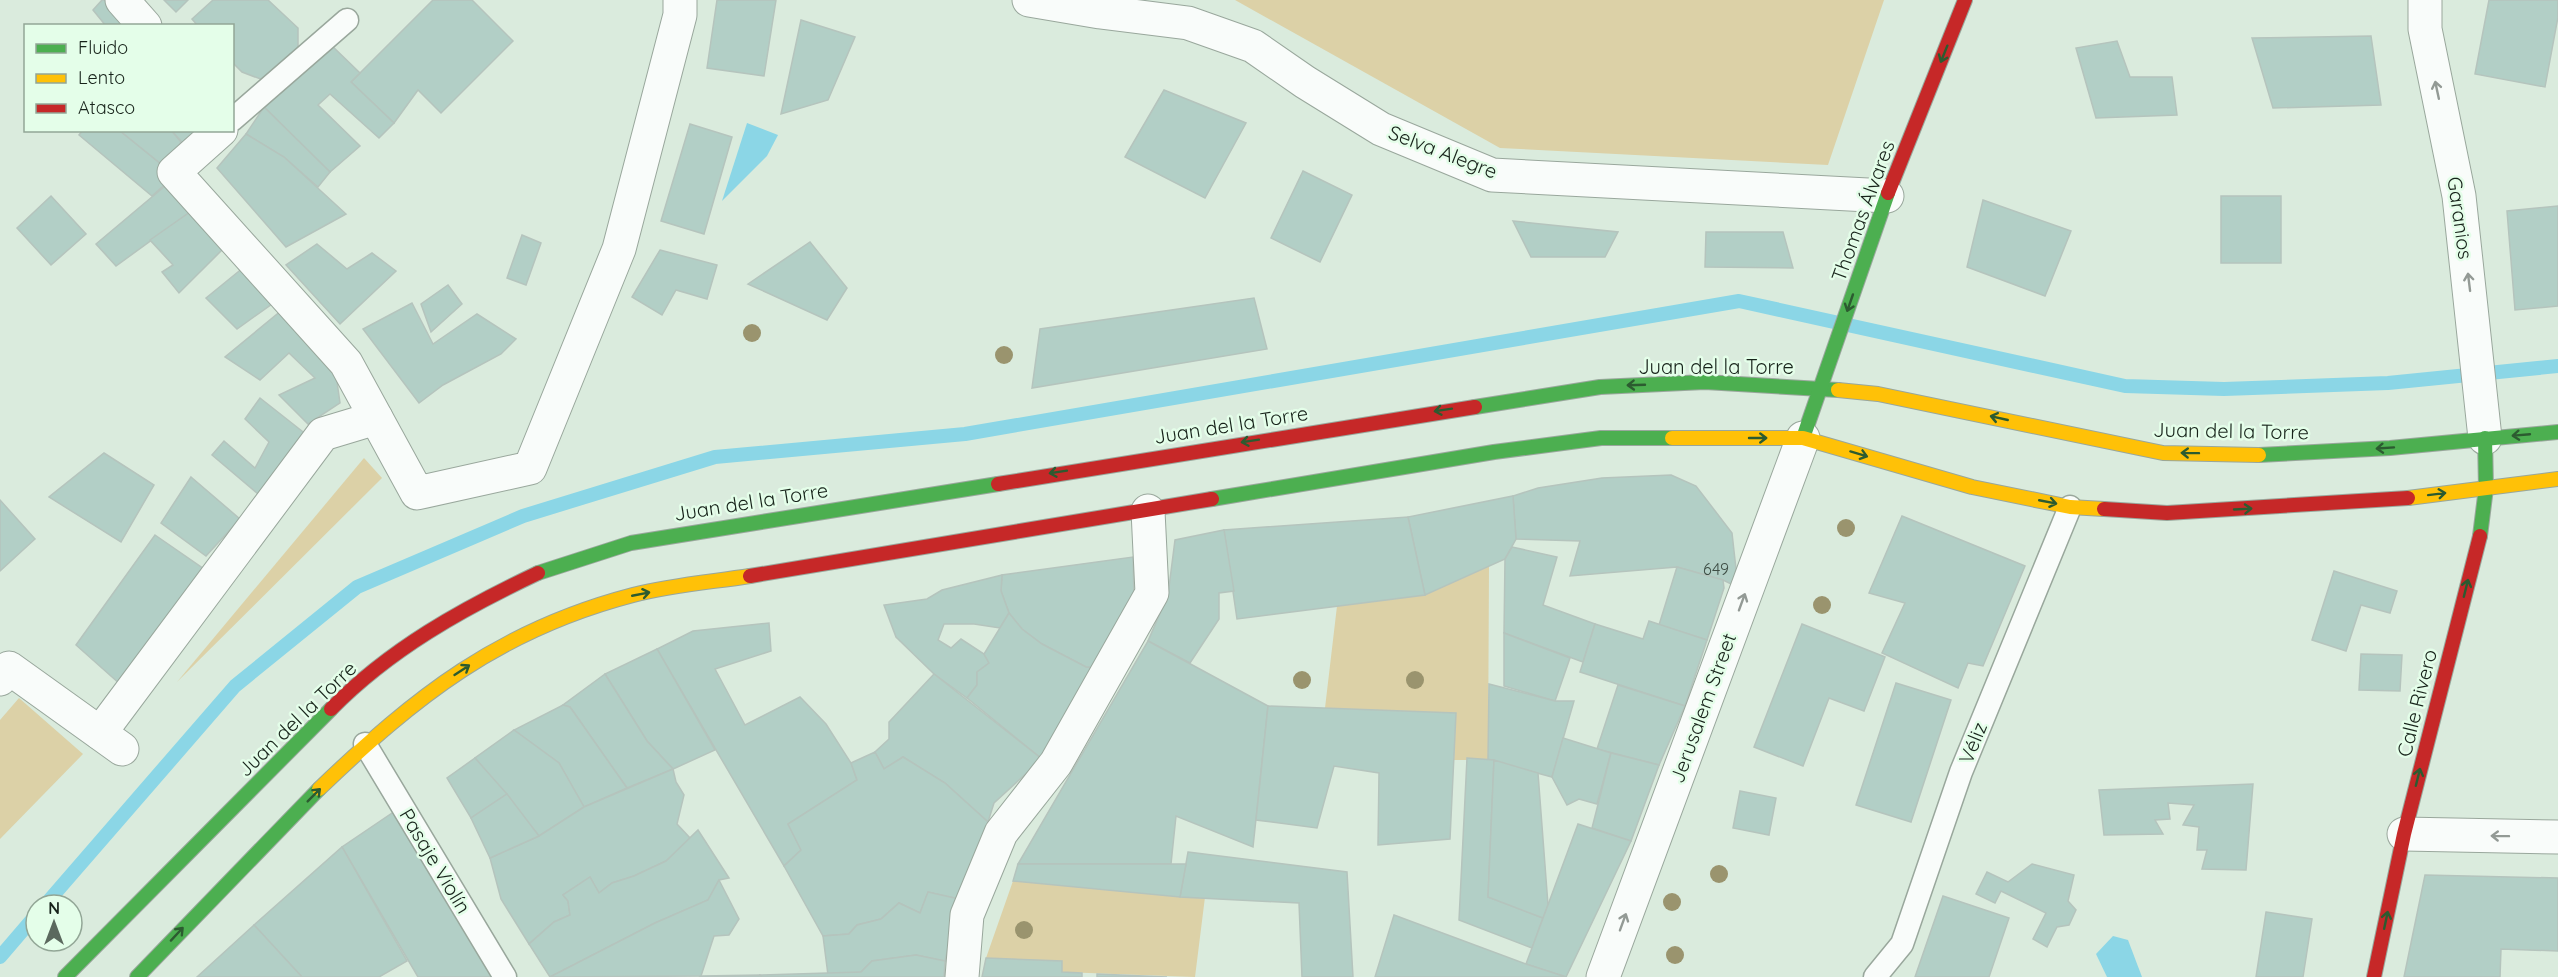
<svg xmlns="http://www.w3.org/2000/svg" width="2558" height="977" viewBox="0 0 2558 977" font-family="Quicksand,sans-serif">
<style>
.green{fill:#dcd1a7}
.water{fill:#8bd6e6}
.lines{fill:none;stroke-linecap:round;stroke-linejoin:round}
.stream{stroke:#8bd6e6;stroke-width:14}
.building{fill:#b2cfc6;stroke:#b5c4bd;stroke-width:1.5}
.lane-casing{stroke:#99a79c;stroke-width:25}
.street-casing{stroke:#99a79c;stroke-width:35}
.fast-casing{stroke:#99a79c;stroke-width:16}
.slow-casing{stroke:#99a79c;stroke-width:16}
.jam-casing{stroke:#99a79c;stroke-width:16}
.lane{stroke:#f9fcfa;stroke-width:22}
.street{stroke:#f9fcfa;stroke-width:33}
.fast{stroke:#4caf50;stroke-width:14}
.slow{stroke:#ffc107;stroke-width:14}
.jam{stroke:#c62828;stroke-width:14}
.tree{fill:#9a946e}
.oneway{stroke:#2c5b30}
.oneway2{stroke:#939a95}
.labels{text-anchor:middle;stroke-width:5;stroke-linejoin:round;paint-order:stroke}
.number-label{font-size:16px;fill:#3e4e45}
.street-label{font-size:20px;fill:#17231a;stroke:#e4fee9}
</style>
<rect width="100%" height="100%" fill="#daebdd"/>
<g class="green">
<path d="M 1235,0 L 1884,0 L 1828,165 L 1500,148 Z"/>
<path d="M 364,458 L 382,478 L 177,682 Z"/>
<path d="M 1489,566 L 1488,760 L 1454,760 L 1456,713 L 1325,708 L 1337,606 L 1425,595 Z"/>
<path d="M 19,698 L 83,754 L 0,839 L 0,720 Z"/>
<path d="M 1013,881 L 1205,897 L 1195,977 L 1062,972 L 1061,961 L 986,958 Z"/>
</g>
<g class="water">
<path d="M 747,123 L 778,135 L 767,156 L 722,201 Z"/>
<path d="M 2113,936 L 2128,940 L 2142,977 L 2107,977 L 2096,954 Z"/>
</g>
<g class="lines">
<g class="stream">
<path d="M 45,905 L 235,686 L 357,587 L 523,516 L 715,457 L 965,434 L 1739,301 L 2125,386 L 2224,389 L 2388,383 L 2558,366"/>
<path d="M 0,957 L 36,915"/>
</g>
</g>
<g class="building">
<path d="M 102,0 L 117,0 L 141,26 L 106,26 L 93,10 Z"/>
<path d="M 164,0 L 188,0 L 176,12 Z"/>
<path d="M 213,0 L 268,0 L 298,28 L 298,51 L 263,80 L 242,72 L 232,62 L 232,26 L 198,26 L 192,19 Z"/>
<path d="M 433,0 L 472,0 L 513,41 L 441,113 L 418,90 L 394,123 L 351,82 Z"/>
<path d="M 717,0 L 776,0 L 764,76 L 707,68 Z"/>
<path d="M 2489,0 L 2558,0 L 2558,17 L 2545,87 L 2475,74 Z"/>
<path d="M 801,20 L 855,37 L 828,100 L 781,114 Z"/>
<path d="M 2371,36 L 2381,105 L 2273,108 L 2252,38 Z"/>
<path d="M 2117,41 L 2130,77 L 2172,77 L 2177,115 L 2096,118 L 2076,48 Z"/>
<path d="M 328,42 L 360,73 L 351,82 L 394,123 L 379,138 L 330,94 L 318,105 L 360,146 L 330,172 L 264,107 Z"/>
<path d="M 1164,90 L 1246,123 L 1205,198 L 1125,157 Z"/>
<path d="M 264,107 L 330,172 L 318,187 L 284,157 L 246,134 Z"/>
<path d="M 690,124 L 732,137 L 704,234 L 661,221 Z"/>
<path d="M 83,130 L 119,130 L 166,168 L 171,179 L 152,196 L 79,135 Z"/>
<path d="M 119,130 L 171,130 L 181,142 L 166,168 Z"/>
<path d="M 171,130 L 213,130 L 190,151 Z"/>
<path d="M 246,134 L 284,157 L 346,214 L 286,247 L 217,168 Z"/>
<path d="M 1303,171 L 1352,195 L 1320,262 L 1271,238 Z"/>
<path d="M 171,181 L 200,205 L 116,266 L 96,244 Z"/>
<path d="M 51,196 L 86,234 L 51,265 L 17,228 Z"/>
<rect x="2221" y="196" width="60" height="67"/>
<path d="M 1983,200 L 2071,231 L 2045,296 L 1967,267 Z"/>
<path d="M 200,205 L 232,240 L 179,293 L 162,272 L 173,265 L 150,240 Z"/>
<path d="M 2558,206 L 2558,306 L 2515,310 L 2507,211 Z"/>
<path d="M 1513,221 L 1618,232 L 1605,257 L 1531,257 Z"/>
<path d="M 1706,232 L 1783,232 L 1793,268 L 1705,267 Z"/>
<path d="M 522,235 L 541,243 L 526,285 L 507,278 Z"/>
<path d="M 810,242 L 847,288 L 827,320 L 748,284 Z"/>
<path d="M 317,244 L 347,269 L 372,253 L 396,271 L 340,324 L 286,265 Z"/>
<path d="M 660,250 L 717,265 L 707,299 L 676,290 L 662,315 L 632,297 Z"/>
<path d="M 249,263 L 279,299 L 237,329 L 206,298 Z"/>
<path d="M 448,285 L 462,304 L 431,332 L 421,304 Z"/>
<path d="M 1254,298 L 1267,349 L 1032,388 L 1040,329 Z"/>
<path d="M 412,303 L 433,344 L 477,314 L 516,339 L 501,354 L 443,385 L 419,403 L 363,329 Z"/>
<path d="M 282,310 L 335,368 L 340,403 L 308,424 L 279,395 L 315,378 L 289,353 L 260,380 L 225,357 Z"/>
<path d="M 260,398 L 307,435 L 258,494 L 212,455 L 224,441 L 255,468 L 269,442 L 245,419 Z"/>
<path d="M 104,453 L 154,485 L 121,542 L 49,497 Z"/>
<path d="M 1671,475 L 1696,486 L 1732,533 L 1736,569 L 1733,585 L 1723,580 L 1677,567 L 1570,576 L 1580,541 L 1516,539 L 1513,496 L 1538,488 L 1602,478 Z"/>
<path d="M 191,477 L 240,519 L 206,556 L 161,523 Z"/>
<path d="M 1513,496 L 1516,539 L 1505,559 L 1425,595 L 1408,517 Z"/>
<path d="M 0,500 L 35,539 L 0,571 Z"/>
<path d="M 1902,516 L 2025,566 L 1983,666 L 1968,663 L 1958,688 L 1882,653 L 1905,603 L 1869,593 Z"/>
<path d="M 1408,517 L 1425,595 L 1237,619 L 1224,530 Z"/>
<path d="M 1224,530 L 1234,591 L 1219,593 L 1219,619 L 1190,663 L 1148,641 L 1168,595 L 1175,540 Z"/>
<path d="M 155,535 L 204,569 L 121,685 L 76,645 Z"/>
<path d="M 1512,547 L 1557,557 L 1543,605 L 1595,624 L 1583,662 L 1504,633 L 1505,559 Z"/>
<path d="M 1133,557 L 1134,599 L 1095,668 L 1086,667 L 1042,644 L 1022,629 L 1009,613 L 1001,591 L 1002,575 Z"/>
<path d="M 1677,567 L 1723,580 L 1724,588 L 1707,640 L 1659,625 Z"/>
<path d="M 2334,571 L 2397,591 L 2390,613 L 2361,605 L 2346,651 L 2312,640 Z"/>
<path d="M 1002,575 L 1001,591 L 1009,613 L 1000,628 L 974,624 L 944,624 L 938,640 L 951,648 L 961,639 L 984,654 L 989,663 L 977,672 L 977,685 L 967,698 L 934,674 L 896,637 L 884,605 L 927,599 L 942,590 Z"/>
<path d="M 1009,613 L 1022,629 L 1042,644 L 1086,667 L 1095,668 L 1042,759 L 967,698 L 977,685 L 977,672 L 989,663 L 984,654 Z"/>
<path d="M 1649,621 L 1707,640 L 1685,706 L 1580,672 L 1595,624 L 1643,639 Z"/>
<path d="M 769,623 L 771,651 L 715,669 L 745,725 L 800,697 L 826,724 L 851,763 L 857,780 L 788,824 L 801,850 L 784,866 L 657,649 L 693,631 Z"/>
<path d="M 1802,624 L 1885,657 L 1864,711 L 1829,698 L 1803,766 L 1754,747 Z"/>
<path d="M 1504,633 L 1570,658 L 1555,701 L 1504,686 Z"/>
<path d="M 1148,641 L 1268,706 L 1253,847 L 1176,816 L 1171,864 L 1018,864 Z"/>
<path d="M 657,649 L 715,750 L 673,769 L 647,741 L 605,674 Z"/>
<path d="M 2361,654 L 2402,655 L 2400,691 L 2359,690 Z"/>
<path d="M 605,674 L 647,741 L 673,769 L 627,788 L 570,707 L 563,705 Z"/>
<path d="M 934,674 L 1042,759 L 994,803 L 988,822 L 945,783 L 903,757 L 884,769 L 875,752 L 889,739 L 889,722 Z"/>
<path d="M 1896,683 L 1951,700 L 1911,822 L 1856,805 Z"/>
<path d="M 1489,684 L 1555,701 L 1574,701 L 1552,777 L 1488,760 Z"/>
<path d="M 1618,685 L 1685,706 L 1659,765 L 1597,749 Z"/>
<path d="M 563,705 L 570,707 L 627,788 L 584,807 L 559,763 L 514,730 Z"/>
<path d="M 1268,706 L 1456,713 L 1450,839 L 1378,845 L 1379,773 L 1334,766 L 1317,828 L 1256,820 Z"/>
<path d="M 514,730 L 559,763 L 584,807 L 539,836 L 475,758 Z"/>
<path d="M 1563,738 L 1611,753 L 1597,804 L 1579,799 L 1567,805 L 1552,777 Z"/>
<path d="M 875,752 L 884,769 L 903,757 L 945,783 L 988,822 L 959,899 L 928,892 L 920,913 L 899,903 L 881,919 L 857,925 L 849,934 L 823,936 L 784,866 L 801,850 L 788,824 L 857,780 L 851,763 Z"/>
<path d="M 1611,753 L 1659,765 L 1631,841 L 1592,828 Z"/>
<path d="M 475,758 L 507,794 L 471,818 L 447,778 Z"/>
<path d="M 1467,758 L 1494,760 L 1488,897 L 1543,918 L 1532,948 L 1459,920 Z"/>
<path d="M 1494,760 L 1538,773 L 1548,905 L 1543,918 L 1488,897 Z"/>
<path d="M 673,769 L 676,782 L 684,795 L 677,824 L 691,839 L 666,861 L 634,876 L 612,883 L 599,893 L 590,877 L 563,895 L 568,901 L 570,915 L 554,922 L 529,944 L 501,899 L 490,858 L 539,836 L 584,807 Z"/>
<path d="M 2253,784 L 2246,870 L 2202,869 L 2207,850 L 2197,850 L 2199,827 L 2183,825 L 2194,805 L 2168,803 L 2170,819 L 2155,820 L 2163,834 L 2104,835 L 2099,790 Z"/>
<path d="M 1740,791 L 1776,798 L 1769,835 L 1733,828 Z"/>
<path d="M 507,794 L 539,836 L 490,858 L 471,818 Z"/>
<path d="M 398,809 L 494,977 L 418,977 L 342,847 Z"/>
<path d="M 1578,824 L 1631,841 L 1566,977 L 1526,964 Z"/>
<path d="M 698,830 L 729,878 L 719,880 L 708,900 L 655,923 L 550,977 L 529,944 L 554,922 L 570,915 L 568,901 L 563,895 L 590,877 L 599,893 L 612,883 L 634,876 L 666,861 Z"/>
<path d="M 342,847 L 407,961 L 379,977 L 302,977 L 254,925 Z"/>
<path d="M 1188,852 L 1347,872 L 1353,977 L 1302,977 L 1299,903 L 1180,897 Z"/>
<path d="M 1018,864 L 1186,864 L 1180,897 L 1013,881 Z"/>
<path d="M 2032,864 L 2074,875 L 2068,901 L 2076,910 L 2069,925 L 2057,927 L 2047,947 L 2033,939 L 2046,913 L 2001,891 L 1995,903 L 1976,894 L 1987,872 L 2008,882 Z"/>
<path d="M 2425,875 L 2558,878 L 2558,951 L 2501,949 L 2500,977 L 2404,977 Z"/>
<path d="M 719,880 L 739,919 L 729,935 L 714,936 L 701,976 L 550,977 L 655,923 L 708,900 Z"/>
<path d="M 928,892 L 959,899 L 945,961 L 916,955 L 872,961 L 861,972 L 828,975 L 823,936 L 849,934 L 857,925 L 881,919 L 899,903 L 920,913 Z"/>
<path d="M 1943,896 L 2009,918 L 1989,977 L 1915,977 Z"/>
<path d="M 2266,912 L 2312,919 L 2303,977 L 2256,977 Z"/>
<path d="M 1394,915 L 1526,964 L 1566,977 L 1375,977 Z"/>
<path d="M 254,925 L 302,977 L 197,977 Z"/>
<path d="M 916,955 L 945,961 L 944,977 L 761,977 L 760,975 L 861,972 L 872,961 Z"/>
<path d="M 986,958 L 1062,961 L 1062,972 L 1082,973 L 1082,977 L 982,977 Z"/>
<path d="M 1097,974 L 1167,977 L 1097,977 Z"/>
<path d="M 760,975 L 761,977 L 699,977 L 701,976 Z"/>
</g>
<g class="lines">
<defs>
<g id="lane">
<path d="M 232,120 L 347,20"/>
<path d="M 365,744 L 505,977"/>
<path d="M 1875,977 L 1902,944 L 1961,772 L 2070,507"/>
</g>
<g id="street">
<path d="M 122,0 L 145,26"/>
<path d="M 1029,0 L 1100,12 L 1188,23 L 1253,46 L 1305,82 L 1381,129 L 1492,175 L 1887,196"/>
<path d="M 2425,0 L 2425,29 L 2459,196 L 2485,438"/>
<path d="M 221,130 L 174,172 L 346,363 L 417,493 L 530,468 L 619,249 L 680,15 L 680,0"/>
<path d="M 0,679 L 9,668 L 122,749"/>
<path d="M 100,733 L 323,434 L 376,418"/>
<path d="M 2404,834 L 2558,837"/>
<path d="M 962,977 L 967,915 L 1001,833 L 1056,763 L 1152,593 L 1148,511"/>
<path d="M 1603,977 L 1803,438"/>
</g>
<g id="fast">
<path d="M 1475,407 L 1600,387 L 1705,382 L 1838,390"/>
<path d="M 1803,438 L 1888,193"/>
<path d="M 2259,455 L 2390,448 L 2558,432"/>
<path d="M 1212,499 L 1494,452 L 1601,438 L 1672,438"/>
<path d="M 2480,536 L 2486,488 L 2485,438"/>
<path d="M 538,573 L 631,543 L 998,484"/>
<path d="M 65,977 L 331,709"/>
<path d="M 137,977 L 319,789"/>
</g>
<g id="slow">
<path d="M 1838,390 L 1878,394 L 2163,453 L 2259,455"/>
<path d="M 1672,438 L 1803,438 L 1972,487 L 2070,507 L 2104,509"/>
<path d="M 2408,498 L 2558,479"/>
<path d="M 319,789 C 416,696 499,630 633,595 C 671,585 711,582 750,576"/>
</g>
<g id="jam">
<path d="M 1888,193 L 1965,0"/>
<path d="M 998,484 L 1475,407"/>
<path d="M 2104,509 L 2167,513 L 2408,498"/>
<path d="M 750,576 L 1212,499"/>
<path d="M 331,709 C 390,649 462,609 538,573"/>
<path d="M 2374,977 L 2404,834 L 2480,536"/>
</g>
</defs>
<use href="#lane" class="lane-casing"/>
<use href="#street" class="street-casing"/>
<use href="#fast" class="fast-casing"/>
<use href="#slow" class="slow-casing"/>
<use href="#jam" class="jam-casing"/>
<use href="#lane" class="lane"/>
<use href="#street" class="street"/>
<use href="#fast" class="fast"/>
<use href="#slow" class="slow"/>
<use href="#jam" class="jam"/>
</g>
<g class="tree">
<circle cx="752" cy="333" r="9"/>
<circle cx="1004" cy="355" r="9"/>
<circle cx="1846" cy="528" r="9"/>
<circle cx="1822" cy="605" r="9"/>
<circle cx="1302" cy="680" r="9"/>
<circle cx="1415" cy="680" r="9"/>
<circle cx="1719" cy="874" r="9"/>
<circle cx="1672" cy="902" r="9"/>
<circle cx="1024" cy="930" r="9"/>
<circle cx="1675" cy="955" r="9"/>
</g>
<defs><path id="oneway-shaft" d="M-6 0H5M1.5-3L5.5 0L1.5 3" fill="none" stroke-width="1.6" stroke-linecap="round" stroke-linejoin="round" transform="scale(1.5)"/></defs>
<g class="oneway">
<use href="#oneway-shaft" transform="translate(1944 54) rotate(112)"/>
<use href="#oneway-shaft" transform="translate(1850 303) rotate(109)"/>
<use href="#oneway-shaft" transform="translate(1636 385) rotate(178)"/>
<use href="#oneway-shaft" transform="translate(1443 410) rotate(171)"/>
<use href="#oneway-shaft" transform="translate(1999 418) rotate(-167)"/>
<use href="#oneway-shaft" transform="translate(2521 435) rotate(175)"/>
<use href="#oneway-shaft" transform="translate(1758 438)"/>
<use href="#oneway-shaft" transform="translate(1250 441) rotate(171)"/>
<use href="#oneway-shaft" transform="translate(2385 448) rotate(176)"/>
<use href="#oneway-shaft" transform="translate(2190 453) rotate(-179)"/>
<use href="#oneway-shaft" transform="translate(1859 454) rotate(17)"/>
<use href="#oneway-shaft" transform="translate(1058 472) rotate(171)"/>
<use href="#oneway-shaft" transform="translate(2437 494) rotate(-7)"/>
<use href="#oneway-shaft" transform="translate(2048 502) rotate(11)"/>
<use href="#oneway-shaft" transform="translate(2243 509) rotate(-3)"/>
<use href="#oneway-shaft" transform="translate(2466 588) rotate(-76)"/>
<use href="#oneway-shaft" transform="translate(641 594) rotate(-11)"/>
<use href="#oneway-shaft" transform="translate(462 670) rotate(-33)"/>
<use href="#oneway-shaft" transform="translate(2418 777) rotate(-76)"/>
<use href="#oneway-shaft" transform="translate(314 795) rotate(-45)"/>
<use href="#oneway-shaft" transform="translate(2386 920) rotate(-78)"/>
<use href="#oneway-shaft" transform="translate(177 934) rotate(-47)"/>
</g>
<g class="oneway2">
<use href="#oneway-shaft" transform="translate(2437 90) rotate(-102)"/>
<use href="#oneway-shaft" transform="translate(2469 282) rotate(-97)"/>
<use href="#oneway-shaft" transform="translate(1742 602) rotate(-70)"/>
<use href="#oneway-shaft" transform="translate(2500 836) rotate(-179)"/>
<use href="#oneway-shaft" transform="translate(1623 922) rotate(-70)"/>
</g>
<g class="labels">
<g class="number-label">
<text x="1716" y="575">649</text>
</g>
<g class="street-label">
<text transform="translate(1443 152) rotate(21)" y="7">Selva Alegre</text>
<text transform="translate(1863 211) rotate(-70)" y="7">Thomas Álvares</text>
<text transform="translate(2460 218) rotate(82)" y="7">Garanios</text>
<text x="1716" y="374">Juan del la Torre</text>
<text transform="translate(1231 425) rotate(-9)" y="7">Juan del la Torre</text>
<text transform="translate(2231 431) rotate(1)" y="7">Juan del la Torre</text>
<text transform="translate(751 502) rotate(-9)" y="7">Juan del la Torre</text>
<text transform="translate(2417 703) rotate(-76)" y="7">Calle Rivero</text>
<text transform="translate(1703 708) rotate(-70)" y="7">Jerusalem Street</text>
<text transform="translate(297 719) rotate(-44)" y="7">Juan del la Torre</text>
<text transform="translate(1973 743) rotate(-68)" y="7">Véliz</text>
<text transform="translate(435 861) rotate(59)" y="7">Pasaje Violín</text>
</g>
</g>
<rect x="24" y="24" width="210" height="108" fill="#e4fee9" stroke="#92a696" stroke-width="1.5"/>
<rect x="36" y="44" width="30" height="9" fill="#4caf50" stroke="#92a696" stroke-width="1.5"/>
<text x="78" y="54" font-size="18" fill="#17231a">Fluido</text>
<rect x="36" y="74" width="30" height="9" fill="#ffc107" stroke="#92a696" stroke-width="1.5"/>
<text x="78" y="84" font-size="18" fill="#17231a">Lento</text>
<rect x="36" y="104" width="30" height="9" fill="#c62828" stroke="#92a696" stroke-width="1.5"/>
<text x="78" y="114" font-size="18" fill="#17231a">Atasco</text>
<g transform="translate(54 923)"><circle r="28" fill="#e4fee9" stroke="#92a696" stroke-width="1.5"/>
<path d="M0-4.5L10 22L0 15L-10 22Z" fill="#5b695e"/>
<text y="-9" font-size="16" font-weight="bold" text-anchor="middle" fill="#17231a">N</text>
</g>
</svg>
